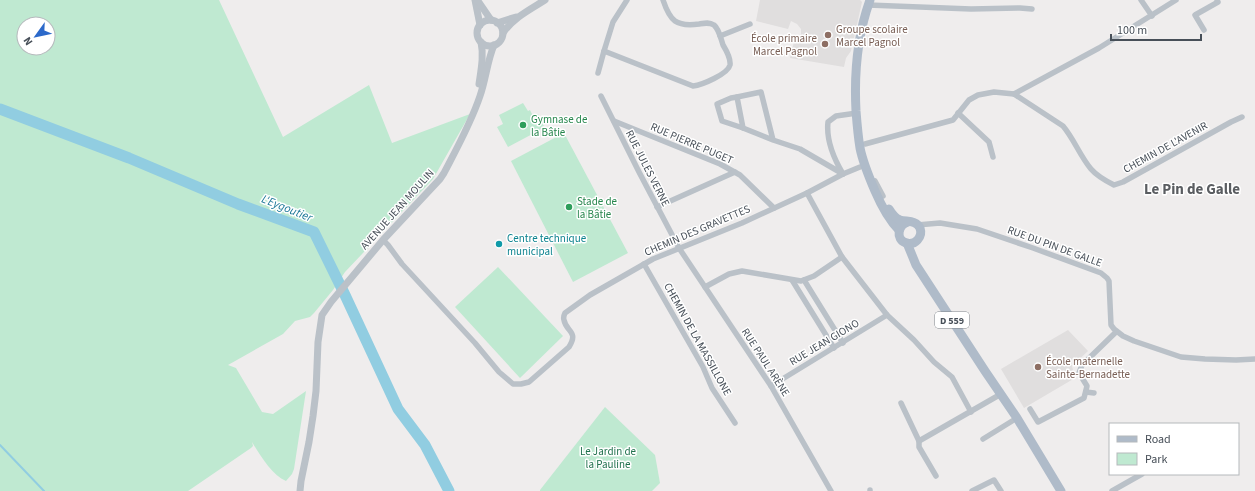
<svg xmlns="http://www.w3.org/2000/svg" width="1255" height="491" viewBox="0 0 1255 491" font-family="'Source Sans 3',sans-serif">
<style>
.education{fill:#e0dede}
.green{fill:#bfe9d1;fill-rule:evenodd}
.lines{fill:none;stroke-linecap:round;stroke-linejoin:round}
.stream{stroke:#91cde1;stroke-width:2}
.river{stroke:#91cde1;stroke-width:11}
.minor{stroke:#bac1c8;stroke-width:5.5}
.tertiary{stroke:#bac1c8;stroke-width:7}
.primary{stroke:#afbbc9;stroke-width:9}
.education-dot{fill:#8d6e63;stroke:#fff;stroke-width:1.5}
.leisure-dot{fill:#2e9e5b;stroke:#fff;stroke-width:1.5}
.culture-dot{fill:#0f9aa8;stroke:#fff;stroke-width:1.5}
.labels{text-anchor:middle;stroke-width:3;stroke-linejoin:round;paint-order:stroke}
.shield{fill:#fff;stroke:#7e848a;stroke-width:1}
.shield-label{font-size:10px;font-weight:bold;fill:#474f58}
.education-label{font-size:11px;fill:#785e54;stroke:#fff;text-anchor:start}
.leisure-label{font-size:11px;fill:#27864d;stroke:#fff;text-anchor:start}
.street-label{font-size:11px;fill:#474f58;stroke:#fff}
.culture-label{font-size:11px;fill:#0d838f;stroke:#fff;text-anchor:start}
.park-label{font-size:11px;fill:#20714d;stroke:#fff}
.water-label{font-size:12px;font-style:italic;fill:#1b7797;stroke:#fff}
.district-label{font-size:15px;font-weight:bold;fill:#5a5d61;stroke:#fff}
</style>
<rect width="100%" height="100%" fill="#efeded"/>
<g class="education">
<path d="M 760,0 L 860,0 L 862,2 L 851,51 L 846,58 L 844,67 L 790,58 L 794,42 L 799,43 L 801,40 L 801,29 L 797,24 L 791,21 L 788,29 L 756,21 Z"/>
<path d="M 1068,330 L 1088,351 L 1072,366 L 1075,378 L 1024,408 L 1001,369 Z"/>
</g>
<g class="green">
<path d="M 0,0 L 219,0 L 283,137 L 369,85 L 392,143 L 470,114 L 433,179 L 345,272 L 333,290 L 314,313 L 310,317 L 295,321 L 283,334 L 228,365 L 236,368 L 262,412 L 273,414 L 306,391 L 294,469 L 292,474 L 286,481 C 272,475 260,455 252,442 L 253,446 L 251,448 L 188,491 L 0,491 ZM 24,24 L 48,24 L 48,48 L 24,48 Z"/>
<path d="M 523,103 L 528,111 L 530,110 L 533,116 L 538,114 L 544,126 L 540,129 L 540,130 L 508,147 L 497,127 L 503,124 L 499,115 Z"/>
<path d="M 564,133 L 628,253 L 573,282 L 511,161 Z"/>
<path d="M 498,267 L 563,336 L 520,378 L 455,307 Z"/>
<path d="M 605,407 L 655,455 L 660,483 L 652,491 L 540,491 L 540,490 Z"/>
</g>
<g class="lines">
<path class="stream" d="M 0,445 L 44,491"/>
<path class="river" d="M 0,109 L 129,158 L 238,204 L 314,232 L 345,295 L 398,409 L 425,445 L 449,491"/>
<g class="minor">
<path d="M 627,0 L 613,22 L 604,51 L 693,86 C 702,85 728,74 730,65 C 731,58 726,50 723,45 C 721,39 719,29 714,25 C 709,22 705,23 699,24 C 676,27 670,21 663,0"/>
<path d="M 1141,0 L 1152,16"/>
<path d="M 868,5 L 971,9 L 1020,8 L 1032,9"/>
<path d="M 1204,30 L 1195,15 L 1218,2 L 1217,0"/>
<path d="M 720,36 L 750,24"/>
<path d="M 598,73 L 604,51"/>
<path d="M 1014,94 L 1063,126 C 1074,139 1080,156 1091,169 C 1097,176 1106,181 1114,185 L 1123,182 L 1231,122 L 1242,117"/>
<path d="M 601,96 L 639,172 L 679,248 L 771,386 L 831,491"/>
<path d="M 737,97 L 731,98 L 717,104 L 722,121 L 743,128"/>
<path d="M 958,113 L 989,142 L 993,157"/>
<path d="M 614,121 L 720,164 L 740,175 L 774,208"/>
<path d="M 773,140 L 743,128 L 737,97 L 761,92 L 773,140 L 800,149 L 843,174 C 834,159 826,140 828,122 L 836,116 L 857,113"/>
<path d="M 865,144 L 953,120 L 969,100 L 978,95 L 994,92 L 1014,94 L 1099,48 L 1176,0"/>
<path d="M 875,181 L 883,196"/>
<path d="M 807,193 L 842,257 L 887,315 L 914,340 L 934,362 L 952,377 L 971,412"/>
<path d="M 657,207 L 735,172"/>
<path d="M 917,225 L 940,223 L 977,229 L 1033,248 L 1101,273 L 1107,278 L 1109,281 L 1111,325 L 1114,329 L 1123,336 L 1134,341 L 1181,357 L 1205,359 L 1236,360 L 1255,359"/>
<path d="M 383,240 L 388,245 L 402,264 L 475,343 L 499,372 L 513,384 L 521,384 L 529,382 L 569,347 C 579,331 566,332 564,320 C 563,317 564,315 565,313 L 590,295 L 653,259 L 742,223 L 807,193 L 843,174 L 860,167 L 866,165"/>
<path d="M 644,264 L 703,367 L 712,388 L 735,423"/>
<path d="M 792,280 L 834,348"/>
<path d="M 804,280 L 843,343"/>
<path d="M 705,287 L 729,274 L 742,271 L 801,281 L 814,276 L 842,257"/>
<path d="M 771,386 L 887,315"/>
<path d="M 1086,392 L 1094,393"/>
<path d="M 901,403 L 919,441 L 1001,394"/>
<path d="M 1030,409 L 1038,422 L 1084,398 L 1087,386 L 1079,373 L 1082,365 L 1116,332"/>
<path d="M 983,439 L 1017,418"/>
<path d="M 919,441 L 919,447 L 936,476"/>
<path d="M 870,490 L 870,491"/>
<path d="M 972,491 L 994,480 L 1001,491"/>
<path d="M 1112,491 L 1142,474"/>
</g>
<g class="tertiary">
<path d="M 475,0 L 480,25"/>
<path d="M 478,1 L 491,20"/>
<circle cx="490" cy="33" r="13"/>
<path d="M 497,23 L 516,17"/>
<path d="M 503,33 C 513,18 529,10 545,0"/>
<path d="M 479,84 C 481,70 484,56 481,42"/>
<path d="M 300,491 L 301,481 L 309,442 L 313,416 L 316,391 L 318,342 L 322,315 L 331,302 L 383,240 L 440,179 L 444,173 C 457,148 471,123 480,96 C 486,79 487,62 494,45"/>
</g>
<g class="primary">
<path d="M 870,0 C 857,36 854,73 856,111 C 857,124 858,136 860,148 C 863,163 869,177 875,191 C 881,205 888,219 899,230"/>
<path d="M 889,209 C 892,214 895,218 900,220 C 907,222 916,220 920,228 C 923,237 915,246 906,243 C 895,239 898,225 908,222"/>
<path d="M 907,243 L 916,265 L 985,371 L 1017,418 L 1061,491"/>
</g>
</g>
<g class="education-dot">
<circle cx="828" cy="35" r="4"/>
<circle cx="825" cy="44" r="4"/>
<circle cx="1038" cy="367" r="4"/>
</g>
<g class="leisure-dot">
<circle cx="523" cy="125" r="4"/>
<circle cx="569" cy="207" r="4"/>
</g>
<circle class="culture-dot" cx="499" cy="244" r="4"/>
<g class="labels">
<rect class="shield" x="935" y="312" width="34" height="16" rx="3"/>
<g class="shield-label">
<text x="952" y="324">D 559</text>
</g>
<g class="education-label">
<text x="836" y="33">Groupe scolaire<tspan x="836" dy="13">Marcel Pagnol</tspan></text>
<text x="817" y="42" text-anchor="end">École primaire<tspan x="817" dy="13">Marcel Pagnol</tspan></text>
<text x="1046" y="365">École maternelle<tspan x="1046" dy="13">Sainte-Bernadette</tspan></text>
</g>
<g class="leisure-label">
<text x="531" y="123">Gymnase de<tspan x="531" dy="13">la Bâtie</tspan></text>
<text x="577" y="205">Stade de<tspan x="577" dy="13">la Bâtie</tspan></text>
</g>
<g class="street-label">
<text transform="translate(692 143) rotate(23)" y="4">RUE PIERRE PUGET</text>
<text transform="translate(1165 147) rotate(-29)" y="4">CHEMIN DE L'AVENIR</text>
<text transform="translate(648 168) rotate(63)" y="4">RUE JULES VERNE</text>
<text transform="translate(397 209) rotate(-48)" y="4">AVENUE JEAN MOULIN</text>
<text transform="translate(697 230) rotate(-23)" y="4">CHEMIN DES GRAVETTES</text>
<text transform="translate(1055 246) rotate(20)" y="4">RUE DU PIN DE GALLE</text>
<text transform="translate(698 339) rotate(61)" y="4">CHEMIN DE LA MASSILLONE</text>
<text transform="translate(824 342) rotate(-31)" y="4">RUE JEAN GIONO</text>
<text transform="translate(766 362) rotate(57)" y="4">RUE PAUL ARÈNE</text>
</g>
<g class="culture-label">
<text x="507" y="242">Centre technique<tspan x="507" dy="13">municipal</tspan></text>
</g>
<g class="park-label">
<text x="608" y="455">Le Jardin de<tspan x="608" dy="13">la Pauline</tspan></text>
</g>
<g class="water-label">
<text transform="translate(287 208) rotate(22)" y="4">L'Eygoutier</text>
</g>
<g class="district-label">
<text x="1192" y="194">Le Pin de Galle</text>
</g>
</g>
<rect x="1109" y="423" width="130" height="52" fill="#ffffff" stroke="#b5b9bc"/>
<rect x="1117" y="436" width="20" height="6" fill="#afbbc9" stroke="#b5b9bc"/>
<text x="1145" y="443" font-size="12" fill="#474f58">Road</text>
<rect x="1117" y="453" width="20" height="12" fill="#bfe9d1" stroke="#b5b9bc"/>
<text x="1145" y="463" font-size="12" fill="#474f58">Park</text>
<g transform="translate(36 36) rotate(237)"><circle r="19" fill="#ffffff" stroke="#b5b9bc"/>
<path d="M0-3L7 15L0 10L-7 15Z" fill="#2c69ca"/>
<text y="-6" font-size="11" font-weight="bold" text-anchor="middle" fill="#474f58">N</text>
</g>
<path d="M1111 34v6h90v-6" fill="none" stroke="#474f58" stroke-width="2"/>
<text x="1117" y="34" font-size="12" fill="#474f58" stroke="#ffffff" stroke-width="3" paint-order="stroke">100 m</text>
</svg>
